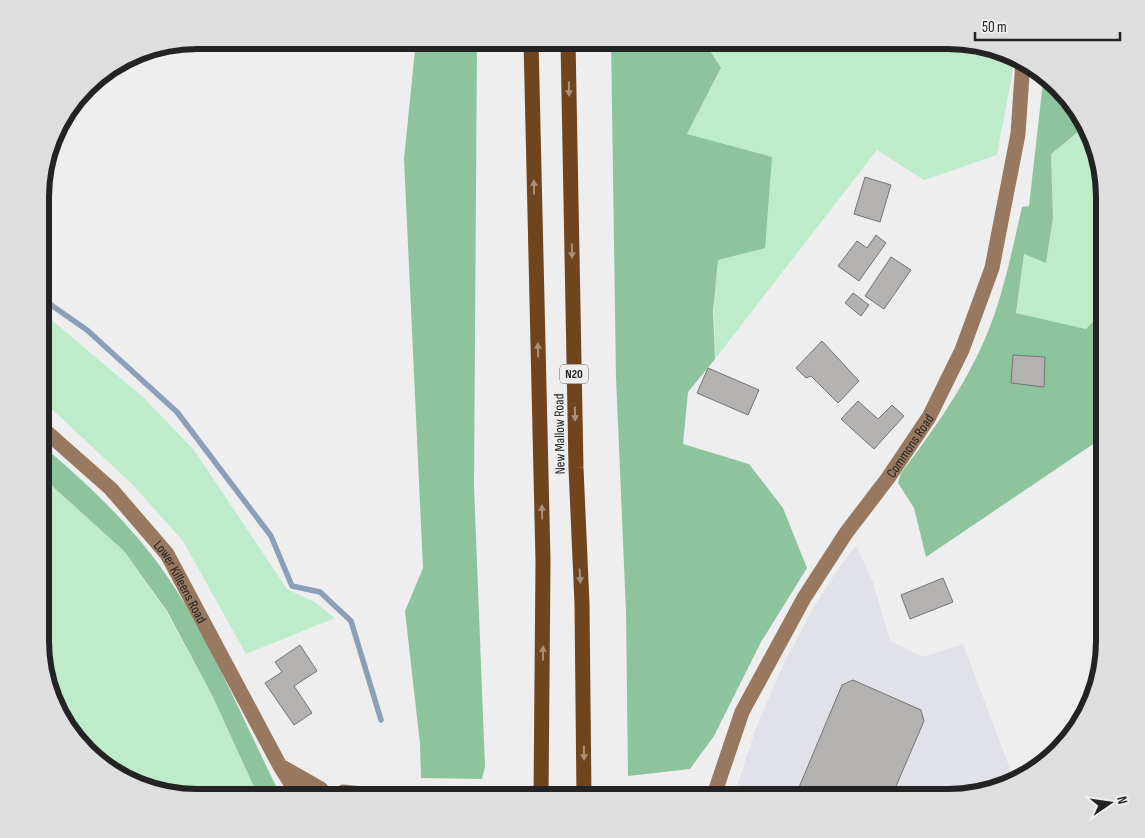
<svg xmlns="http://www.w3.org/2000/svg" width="1145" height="838" viewBox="0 0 1145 838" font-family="'Sofia Sans Condensed',sans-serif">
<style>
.built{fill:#e1e1ea}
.green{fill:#beeccb}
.forest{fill:#8dc49d}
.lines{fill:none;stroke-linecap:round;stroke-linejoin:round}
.stream{stroke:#8a9fba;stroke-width:5.5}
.building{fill:#b4b2b1;stroke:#757373}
.secondary-tunnel{stroke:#c5c5c6;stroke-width:15;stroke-dasharray:15 8;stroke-linecap:butt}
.secondary{stroke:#98785e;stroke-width:15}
.highway{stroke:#70441d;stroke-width:15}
.oneway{fill:#a9907c}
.labels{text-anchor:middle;stroke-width:5;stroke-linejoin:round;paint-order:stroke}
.shield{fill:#eeeeef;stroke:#606061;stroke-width:1}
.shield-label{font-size:12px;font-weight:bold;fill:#232324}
.street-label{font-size:14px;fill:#232324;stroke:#eeeeef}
.rim{fill:none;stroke:#232324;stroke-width:6}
</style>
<rect width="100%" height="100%" fill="#eeeeef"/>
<path class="built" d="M 856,546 L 873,582 L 890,641 L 923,657 L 963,644 L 1015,782 L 948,798 L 733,798 L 756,728 L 784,663 L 816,603 L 841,565 Z"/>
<g class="green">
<path d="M 703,40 L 958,40 L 1012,54 L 1012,75 L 997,155 L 924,180 L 877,150 L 715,359 L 714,299 L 718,259 L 687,134 L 721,69 Z"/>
<path d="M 1088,127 L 1105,187 L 1105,309 L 1086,329 L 1016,313 L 1024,254 L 1046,262 L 1053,218 L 1051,154 L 1078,132 Z"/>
<path d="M 41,311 L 143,397 L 194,450 L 287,589 L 316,603 L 335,618 L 246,654 L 183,541 L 133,485 L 41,399 Z"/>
<path d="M 41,476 L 124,551 L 166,611 L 213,697 L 259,798 L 187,798 L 137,786 L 101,765 L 61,719 L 41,661 Z"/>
</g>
<g class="forest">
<path d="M 416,40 L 477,40 L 474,486 L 485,767 L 482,779 L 421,778 L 420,744 L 405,611 L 423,568 L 404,159 Z"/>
<path d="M 611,40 L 703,40 L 721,68 L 687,134 L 772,157 L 765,248 L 718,260 L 713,311 L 715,359 L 688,392 L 683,444 L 749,464 L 783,508 L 807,568 L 761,642 L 714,736 L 690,769 L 628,776 L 626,612 L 616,377 Z"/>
<path d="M 1044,73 L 1088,127 L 1078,132 L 1051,154 L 1053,218 L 1046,263 L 1024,254 L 1016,313 L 1086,329 L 1105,309 L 1105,436 L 926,557 L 914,508 L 898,483 L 901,473 C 930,435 958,396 979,352 C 1001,307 1011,255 1022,207 L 1029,206 Z"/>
<path d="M 41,444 C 90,486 138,531 173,585 C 216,652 246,727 282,798 L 259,798 L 213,697 L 167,611 L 124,551 L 41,476 Z"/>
</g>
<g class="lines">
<path class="stream" d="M 41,298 L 87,330 L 177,412 L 271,536 L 292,586 L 320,592 L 351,621 L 381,720"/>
</g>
<g class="building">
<path d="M 865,177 L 891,185 L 880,222 L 854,214 Z"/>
<path d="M 876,235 L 886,243 L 859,281 L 838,266 L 857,241 L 867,248 Z"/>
<path d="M 891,257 L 911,270 L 884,309 L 865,296 Z"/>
<path d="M 853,293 L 869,305 L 861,316 L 845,303 Z"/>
<path d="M 822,341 L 859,381 L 838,403 L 811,376 L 806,378 L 796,368 Z"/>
<path d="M 1013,355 L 1045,357 L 1044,387 L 1011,383 Z"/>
<path d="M 708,368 L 759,390 L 748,415 L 697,393 Z"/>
<path d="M 858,401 L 878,419 L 892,405 L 904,416 L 874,449 L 841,419 Z"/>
<path d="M 943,578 L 953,602 L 910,619 L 901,595 Z"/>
<path d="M 300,645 L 317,671 L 294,686 L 312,713 L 294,725 L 265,683 L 282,672 L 275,662 Z"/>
<path d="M 853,680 L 921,710 L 924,721 L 891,798 L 798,798 L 800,785 L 842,685 Z"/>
</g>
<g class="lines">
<path class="secondary-tunnel" d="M 528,798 L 606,796"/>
<g class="secondary">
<path id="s1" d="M 41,427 L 111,489 L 167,554 L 280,766 L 300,798"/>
<path d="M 284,768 L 321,789"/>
<path d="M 343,792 L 383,796 L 494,798"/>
<path d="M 606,796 L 698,798"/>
<path id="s2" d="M 713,798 L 742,712 L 804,598 L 846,533 L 888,478 L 929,417 L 962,350 L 992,268 L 1018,134 L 1023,60"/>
</g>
<g class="highway">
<path d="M 531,40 L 543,561 L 541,798"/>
<path d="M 568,40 L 576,468 L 582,604 L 584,798"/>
</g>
</g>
<defs><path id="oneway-solid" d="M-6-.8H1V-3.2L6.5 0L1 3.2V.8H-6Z" transform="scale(1.25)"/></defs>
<g class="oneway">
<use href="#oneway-solid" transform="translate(569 89) rotate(89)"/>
<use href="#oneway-solid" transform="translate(534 187) rotate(-91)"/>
<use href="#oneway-solid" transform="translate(572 251) rotate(89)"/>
<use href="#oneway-solid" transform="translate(538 350) rotate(-91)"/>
<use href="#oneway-solid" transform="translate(575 414) rotate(89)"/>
<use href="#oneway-solid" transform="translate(542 512) rotate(-91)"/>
<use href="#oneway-solid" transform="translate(580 576) rotate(87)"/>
<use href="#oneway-solid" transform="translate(543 653) rotate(-90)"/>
<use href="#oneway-solid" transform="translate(584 753) rotate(89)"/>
</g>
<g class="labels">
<rect class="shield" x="560" y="364.5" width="28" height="19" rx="4"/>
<g class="shield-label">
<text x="574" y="378">N20</text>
</g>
<g class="street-label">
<text transform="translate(559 434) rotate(-91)" y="5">New Mallow Road</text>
<text dy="5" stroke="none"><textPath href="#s2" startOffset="406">Commons Road</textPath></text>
<text dy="5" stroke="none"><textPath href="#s1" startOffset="210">Lower Killeens Road</textPath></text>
</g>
</g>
<path d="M0 0H1145V838H0ZM197 49H948A148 148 0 0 1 1096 197V641A148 148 0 0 1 948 789H197A148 148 0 0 1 49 641V197A148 148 0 0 1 197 49Z" fill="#dededf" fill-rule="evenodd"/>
<path class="rim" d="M197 49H948A148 148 0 0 1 1096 197V641A148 148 0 0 1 948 789H197A148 148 0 0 1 49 641V197A148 148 0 0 1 197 49Z"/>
<g transform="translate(1110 803) rotate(77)" stroke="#eeeeef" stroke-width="4" paint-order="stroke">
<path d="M0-4L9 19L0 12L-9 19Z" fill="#232324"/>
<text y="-8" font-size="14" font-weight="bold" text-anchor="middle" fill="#232324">N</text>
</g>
<path d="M975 32v8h145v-8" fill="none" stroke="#232324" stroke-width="2.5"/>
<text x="982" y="32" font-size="15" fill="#232324" stroke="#eeeeef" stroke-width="4" paint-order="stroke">50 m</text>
</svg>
